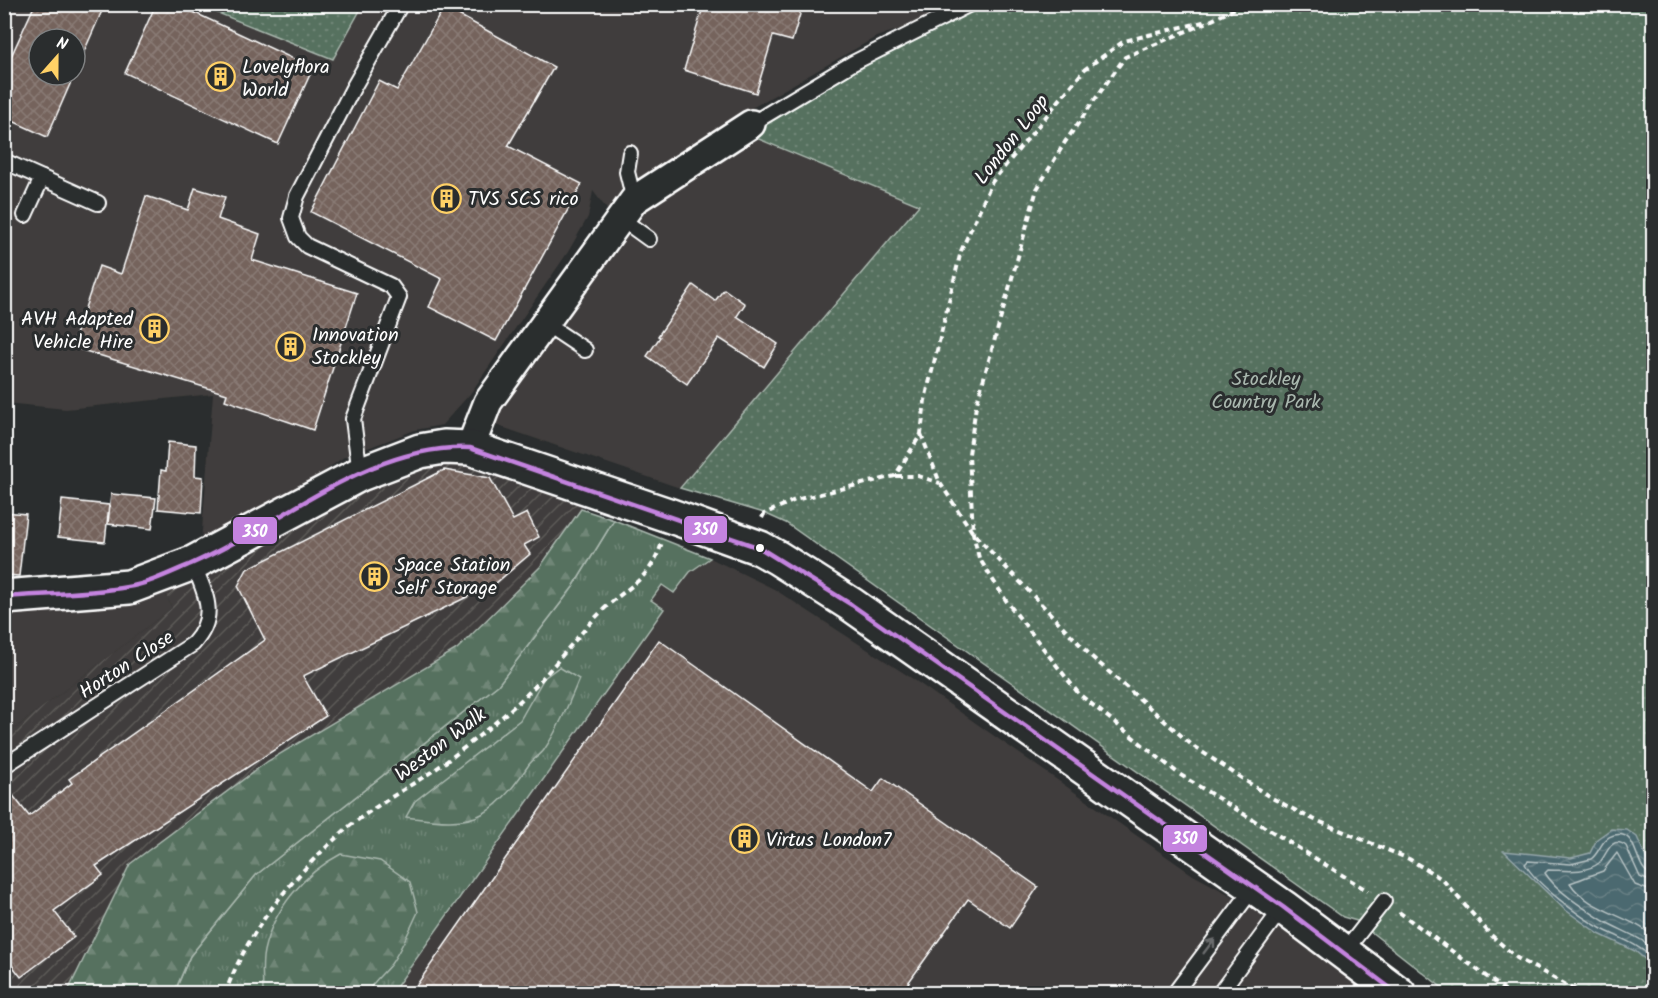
<svg xmlns="http://www.w3.org/2000/svg" width="1658" height="998" viewBox="0 0 1658 998" font-family="Kalam,sans-serif">
<style>
.built{fill:#403d3c;fill-rule:evenodd}
.industrial{fill:url(#industrial-furrows)}
.grass{fill:url(#grass-tufts);stroke:#aab8af;stroke-width:1.5}
.forest{fill:url(#forest-firs);stroke:#aab8af;stroke-width:1.5}
.park{fill:url(#park-dots);stroke:#aab8af;stroke-width:1.5}
.water{fill:url(#water-waves);stroke:#94a5a9;stroke-width:1.5}
.lines{fill:none;stroke-linecap:round;stroke-linejoin:round}
.shore{stroke:#b7c3c5;stroke-width:1.5}
.building{fill:url(#building-cross-hatch);stroke:#fff;stroke-width:1.5}
.service-casing{stroke:#fff;stroke-width:18}
.minor-casing{stroke:#fff;stroke-width:32}
.tertiary-casing{stroke:#fff;stroke-width:38}
.path{stroke:#fff;stroke-width:4;stroke-dasharray:6 4.5;stroke-linecap:butt}
.service{stroke:#2a2d2e;stroke-width:14}
.minor{stroke:#2a2d2e;stroke-width:27}
.tertiary{stroke:#2a2d2e;stroke-width:33}
.bus-1-casing{stroke:#2a2d2e;stroke-width:9}
.bus-1{stroke:#c483df;stroke-width:4.5}
.oneway{stroke:#6a6c6d}
.bus-dot{fill:#fff;stroke:#2a2d2e;stroke-width:2}
.labels{text-anchor:middle;stroke-width:6;stroke-linejoin:round;paint-order:stroke}
.poi-label{font-size:20px;fill:#fff;stroke:#2a2d2e;text-anchor:start}
.street-label{font-size:20px;fill:#fff;stroke:#2a2d2e}
.park-label{font-size:20px;fill:#aab8af;stroke:#2a2d2e}
.line-badge{stroke:#2a2d2e;stroke-width:2}
.badge-label{font-size:16px;text-anchor:middle;font-weight:bold;fill:#fff}
</style>
<defs>
<pattern id="industrial-furrows" width="10" height="10" patternUnits="userSpaceOnUse" patternTransform="scale(1.5)"><rect width="10" height="10" fill="#403d3c"/><path d="M-1 1l2-2M0 10L10 0M9 11l2-2" fill="none" stroke="#5d5a59"/></pattern>
<pattern id="grass-tufts" width="24" height="20" patternUnits="userSpaceOnUse" patternTransform="scale(1.5)"><rect width="24" height="20" fill="#56715f"/><path d="M3 7l-1-3M5 7V3M7 7l1-3M15 17l-1-3M17 17v-4M19 17l1-3" fill="none" stroke="#6f8677"/></pattern>
<pattern id="forest-firs" width="22" height="20" patternUnits="userSpaceOnUse" patternTransform="scale(1.5)"><rect width="22" height="20" fill="#56715f"/><path d="M5 1l3.5 6h-7zM16 11l3.5 6h-7z" fill="#6f8677"/></pattern>
<pattern id="park-dots" width="8" height="8" patternUnits="userSpaceOnUse" patternTransform="scale(1.5)"><rect width="8" height="8" fill="#56715f"/><path d="M2 2h.1M6 6h.1" fill="none" stroke="#6f8677" stroke-width="1.8" stroke-linecap="round"/></pattern>
<pattern id="water-waves" width="16" height="10" patternUnits="userSpaceOnUse" patternTransform="scale(1.5)"><rect width="16" height="10" fill="#4c696f"/><path d="M0 5q4-4 8 0t8 0" fill="none" stroke="#678085"/></pattern>
<pattern id="building-cross-hatch" width="8" height="8" patternUnits="userSpaceOnUse" patternTransform="scale(1.5)"><rect width="8" height="8" fill="#74635c"/><path d="M0 0l8 8M0 8l8-8" fill="none" stroke="#897a74"/></pattern>
</defs>
<rect width="100%" height="100%" fill="#2a2d2e"/>
<filter id="ink" filterUnits="userSpaceOnUse"><feTurbulence type="fractalNoise" baseFrequency=".0167" numOctaves="2"/><feDisplacementMap in="SourceGraphic" scale="12" xChannelSelector="R" yChannelSelector="G"/><feConvolveMatrix kernelMatrix="1 2 1 2 8 2 1 2 1" color-interpolation-filters="sRGB"/></filter>
<g filter="url(#ink)">
<g class="built">
<path d="M 4,5 L 195,5 L 333,59 L 363,5 L 971,5 L 876,37 L 724,124 L 919,205 L 680,488 L 496,425 L 491,413 L 625,233 L 593,191 L 588,217 L 568,252 L 470,394 L 442,425 L 415,430 L 344,457 L 223,543 L 200,555 L 213,394 L 66,409 L 5,403 ZM 39,39 L 75,39 L 75,75 L 39,75 Z"/>
<path d="M 710,558 L 774,589 L 913,679 L 1193,875 L 1258,910 L 1376,993 L 392,994 L 663,610 L 651,600 L 662,585 L 674,593 L 690,572 Z"/>
<path d="M 160,582 L 172,608 L 5,736 L 5,605 Z"/>
</g>
<path class="industrial" d="M 464,452 L 588,492 L 581,509 L 540,567 L 457,649 L 268,761 L 130,864 L 67,993 L 5,994 L 5,736 L 172,608 L 160,582 L 363,482 Z"/>
<path class="grass" d="M 614,520 L 710,558 L 690,572 L 674,593 L 662,585 L 651,600 L 664,609 L 392,993 L 174,994 L 190,956 L 256,875 L 498,685 L 573,587 Z"/>
<g class="forest">
<path d="M 581,509 L 614,520 L 573,587 L 498,685 L 256,875 L 190,956 L 174,993 L 67,993 L 130,864 L 268,761 L 457,649 L 540,567 Z"/>
<path d="M 559,667 L 579,679 C 569,703 559,728 544,750 C 540,756 532,759 528,766 C 517,782 502,803 484,813 C 462,826 430,820 406,817 L 415,801 L 520,720 L 544,678 Z"/>
<path d="M 341,854 L 380,861 L 410,882 L 418,912 C 410,929 402,948 391,964 C 383,974 373,981 367,993 L 263,993 C 263,980 261,964 264,951 C 273,910 304,873 341,854 Z"/>
</g>
<g class="park">
<path d="M 198,5 L 363,5 L 333,59 Z"/>
<path d="M 979,5 L 1653,5 L 1653,993 L 1449,993 L 1357,921 L 1343,917 L 786,523 L 764,513 L 680,488 L 919,205 L 749,135 L 858,69 Z"/>
</g>
<path class="water" d="M 1611,829 L 1627,830 L 1637,837 L 1653,874 L 1653,966 L 1635,951 L 1599,934 L 1564,909 L 1504,851 L 1571,858 L 1590,853 L 1597,839 Z"/>
<g class="lines">
<g class="shore">
<path d="M 1654,875 C 1632,872 1641,829 1614,835 C 1601,838 1600,853 1591,859 L 1571,864 L 1528,861 L 1525,864 C 1537,885 1580,917 1602,929 C 1622,939 1637,944 1654,959"/>
<path d="M 1654,883 L 1640,877 L 1626,846 C 1610,834 1607,856 1599,863 C 1585,874 1564,870 1548,870 L 1545,873 C 1556,891 1585,909 1604,921 C 1621,931 1638,935 1654,949"/>
<path d="M 1654,892 L 1635,885 L 1617,853 L 1603,871 L 1570,883 C 1588,911 1630,915 1654,937"/>
</g>
</g>
<g class="building">
<path d="M 35,4 L 105,4 L 75,72 L 75,39 L 39,39 L 39,75 L 74,75 L 47,137 L 4,117 L 4,72 Z"/>
<path d="M 156,4 L 176,4 L 313,68 L 278,144 L 125,73 Z"/>
<path d="M 704,4 L 803,4 L 792,41 L 773,36 L 756,93 L 684,70 Z"/>
<path d="M 444,7 L 554,67 L 508,146 L 582,184 L 496,341 L 429,307 L 442,279 L 311,212 L 379,81 L 397,90 Z"/>
<path d="M 195,188 L 225,197 L 218,219 L 260,234 L 252,260 L 357,293 L 313,430 L 225,400 L 227,394 L 72,347 L 99,266 L 121,274 L 146,196 L 188,210 Z"/>
<path d="M 693,285 L 715,301 L 724,289 L 745,304 L 737,316 L 778,344 L 764,367 L 719,338 L 687,384 L 647,356 L 660,337 L 658,336 Z"/>
<path d="M 168,442 L 196,445 L 195,476 L 203,477 L 201,513 L 158,509 L 161,470 L 166,471 Z"/>
<path d="M 444,470 L 490,478 L 513,520 L 527,513 L 539,537 L 524,545 L 530,554 L 496,583 L 303,676 L 326,716 L 96,866 L 103,875 L 54,911 L 74,937 L 21,977 L 4,955 L 4,784 L 29,816 L 72,783 L 69,779 L 265,640 L 238,586 L 247,569 Z"/>
<path d="M 111,494 L 156,498 L 152,529 L 108,524 Z"/>
<path d="M 62,500 L 109,505 L 105,542 L 58,537 Z"/>
<path d="M 4,512 L 26,514 L 19,576 L 4,575 Z"/>
<path d="M 659,640 L 873,792 L 883,778 L 1038,887 L 1010,928 L 968,899 L 901,993 L 411,993 Z"/>
</g>
<g class="lines">
<defs>
<g id="service">
<path d="M 751,124 L 853,63 L 970,4"/>
<path d="M 630,153 L 627,172 L 634,200"/>
<path d="M 4,161 L 98,203"/>
<path d="M 25,215 L 42,178"/>
<path d="M 620,218 L 649,239"/>
<path d="M 543,322 L 585,350"/>
<path d="M 360,474 L 353,419 L 399,297 L 391,286 L 307,246 L 298,237 L 291,218 L 297,196 L 353,88 L 401,4"/>
<path d="M 4,766 L 193,644 C 219,615 205,594 193,563"/>
<path d="M 1345,951 L 1384,901"/>
<path d="M 1174,994 L 1254,887"/>
<path d="M 1219,994 L 1283,907"/>
</g>
<path id="minor" d="M 470,448 L 488,402 L 634,200 L 751,124"/>
<path id="tertiary" d="M 4,597 L 129,587 L 193,563 L 360,474 L 420,451 L 444,447 L 470,448 L 671,516 L 760,548 L 778,558 L 852,605 L 1283,907 L 1399,994"/>
</defs>
<use href="#service" class="service-casing"/>
<use href="#minor" class="minor-casing"/>
<use href="#tertiary" class="tertiary-casing"/>
<g class="path">
<path d="M 1244,4 L 1208,22 L 1125,57 L 1065,142 L 1037,189 L 976,406 L 969,454 L 973,533 L 979,558 L 1007,602 L 1079,694 L 1179,774 L 1368,891"/>
<path d="M 921,434 L 940,483 L 973,533 L 1092,657 L 1193,746 L 1270,797 L 1306,816 L 1409,859 L 1442,879 L 1490,934 L 1517,958 L 1583,994"/>
<path d="M 896,476 L 918,476 L 940,483"/>
<path d="M 762,518 L 764,514 L 795,500 L 895,476 L 921,434 L 925,400 L 961,251 L 992,182 L 1085,69 L 1124,41 L 1207,21"/>
<path d="M 1399,912 L 1510,994"/>
<path d="M 225,994 C 248,929 294,875 345,830 C 376,804 414,785 447,761 C 472,742 498,721 521,700 C 550,673 573,640 601,612 C 626,586 651,581 662,542"/>
</g>
<use href="#service" class="service"/>
<use href="#minor" class="minor"/>
<use href="#tertiary" class="tertiary"/>
<defs>
<path id="bus-1" d="M 4,597 C 45,594 87,594 127,587 C 148,584 172,572 191,564 C 282,525 367,444 470,448 L 760,548 L 852,605 L 1283,907 L 1398,994"/>
</defs>
<use href="#bus-1" class="bus-1-casing"/>
<use href="#bus-1" class="bus-1"/>
</g>
<defs><path id="oneway-shaft" d="M-6 0H5M1.5-3L5.5 0L1.5 3" fill="none" stroke-width="1.6" stroke-linecap="round" stroke-linejoin="round" transform="scale(1.5)"/></defs>
<use class="oneway" href="#oneway-shaft" transform="translate(1209 946) rotate(-53)"/>
</g>
<defs>
<symbol id="building-ring" viewBox="-11 -11 22 22"><circle r="9.5" fill="#2a2d2e" stroke="#ffd166" stroke-width="1.5"/><path d="M-4-6H4V6H1V3H-1V6H-4ZM-2.5-4.3h1.7v1.8h-1.7ZM.8-4.3h1.7v1.8H.8ZM-2.5-1h1.7V.8h-1.7ZM.8-1h1.7V.8H.8Z" fill="#ffd166"/></symbol>
</defs>
<g fill-rule="evenodd">
<use href="#building-ring" x="204" y="60" width="33" height="33"/>
<use href="#building-ring" x="430" y="182" width="33" height="33"/>
<use href="#building-ring" x="138" y="312" width="33" height="33"/>
<use href="#building-ring" x="274" y="330" width="33" height="33"/>
<use href="#building-ring" x="358" y="560" width="33" height="33"/>
<use href="#building-ring" x="728" y="822" width="33" height="33"/>
</g>
<circle class="bus-dot" cx="760" cy="548" r="5"/>
<g class="labels">
<g class="poi-label">
<text x="242" y="73">Lovelyflora<tspan x="242" dy="23">World</tspan></text>
<text x="468" y="205">TVS SCS rico</text>
<text x="133" y="325" text-anchor="end">AVH Adapted<tspan x="133" dy="23">Vehicle Hire</tspan></text>
<text x="312" y="341">Innovation<tspan x="312" dy="23">Stockley</tspan></text>
<text x="395" y="571">Space Station<tspan x="395" dy="23">Self Storage</tspan></text>
<text x="766" y="846">Virtus London7</text>
</g>
<g class="street-label">
<text transform="translate(1011 139) rotate(-52)" y="7">London Loop</text>
<text transform="translate(126 664) rotate(-33)" y="7">Horton Close</text>
<text transform="translate(440 744) rotate(-37)" y="7">Weston Walk</text>
</g>
<g class="park-label">
<text x="1266" y="385">Stockley<tspan x="1266" dy="23">Country Park</tspan></text>
</g>
</g>
<g class="line-badge">
<rect x="683" y="515" width="45" height="29" rx="6" fill="#c483df"/>
<rect x="232" y="516" width="46" height="29" rx="6" fill="#c483df"/>
<rect x="1162" y="824" width="46" height="29" rx="6" fill="#c483df"/>
</g>
<g class="badge-label">
<text x="705" y="535">350</text>
<text x="255" y="537">350</text>
<text x="1185" y="844">350</text>
</g>
<rect width="1658" height="998" fill="none" stroke="#2a2d2e" stroke-width="24"/>
<rect x="12" y="12" width="1634" height="974" fill="none" stroke="#fff" stroke-width="2" filter="url(#ink)"/>
<g transform="translate(57 57) rotate(21)"><circle r="28" fill="#2a2d2e" stroke="#7f8182" stroke-width="1.5"/>
<path d="M0-4.5L10 22L0 15L-10 22Z" fill="#ffd166"/>
<text y="-9" font-size="16" font-weight="bold" text-anchor="middle" fill="#ffffff">N</text>
</g>
</svg>
